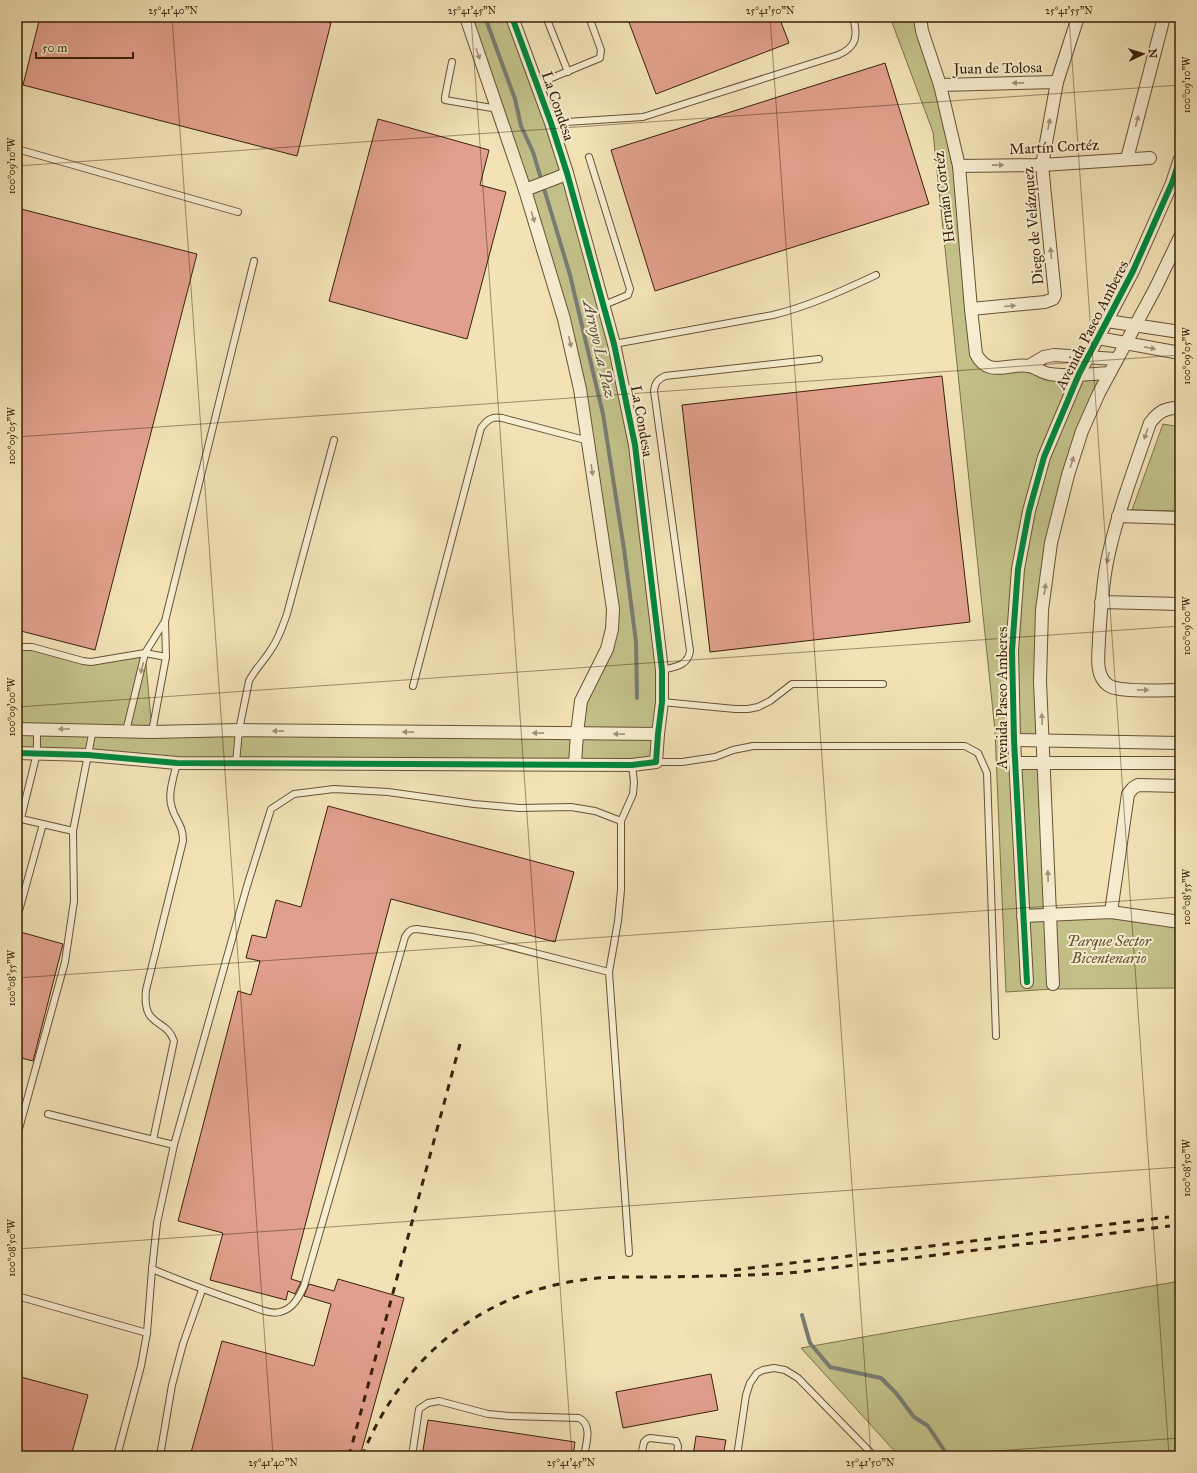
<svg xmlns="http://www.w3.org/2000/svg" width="1197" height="1473" viewBox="0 0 1197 1473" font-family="'IM FELL Great Primer',serif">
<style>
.green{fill:#c2c189;stroke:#7e7148}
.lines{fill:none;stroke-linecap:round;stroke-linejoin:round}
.stream{stroke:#787d73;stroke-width:4}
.building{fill:#e1a08d;stroke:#3a2108}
.service-casing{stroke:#685234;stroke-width:8}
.minor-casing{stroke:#685234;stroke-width:14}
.service{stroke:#f7edd0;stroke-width:6}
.minor{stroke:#f7edd0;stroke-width:12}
.rail{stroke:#3a2108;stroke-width:3;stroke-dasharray:7 7;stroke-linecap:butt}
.cycleway-casing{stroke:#f7edd0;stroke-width:8}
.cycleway{stroke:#00873e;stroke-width:6}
.oneway{fill:#a29176}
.ticks{fill:none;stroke:#3a2108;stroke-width:1;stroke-opacity:0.45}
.labels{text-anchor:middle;stroke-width:4;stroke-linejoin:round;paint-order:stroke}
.street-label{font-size:15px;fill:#3a2108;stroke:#f7edd0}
.park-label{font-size:15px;font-style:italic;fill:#63512f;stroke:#f7edd0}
.water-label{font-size:16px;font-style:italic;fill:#594f3e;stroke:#f7edd0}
.neatline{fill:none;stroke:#3a2108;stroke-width:1.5}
.ticks-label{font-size:10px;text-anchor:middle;fill:#3a2108}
</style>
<rect width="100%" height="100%" fill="#f2e3b7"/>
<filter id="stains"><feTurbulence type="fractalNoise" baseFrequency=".005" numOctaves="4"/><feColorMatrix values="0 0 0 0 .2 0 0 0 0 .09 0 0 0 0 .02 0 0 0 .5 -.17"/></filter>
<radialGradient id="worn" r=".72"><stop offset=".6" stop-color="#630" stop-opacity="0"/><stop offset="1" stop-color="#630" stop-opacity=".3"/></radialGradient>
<g class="green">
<path d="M 466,17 L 512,17 L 522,42 L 614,344 L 662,670 L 656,762 L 236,763 L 17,753 L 17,647 L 21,646 L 83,661 L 145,653 L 152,731 L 577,733 L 580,707 L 612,629 L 580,389 Z"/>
<path d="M 890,17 L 920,17 L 959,166 L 980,360 L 1050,374 L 1109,373 L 1082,431 L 1050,546 L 1042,740 L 1014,740 L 1015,763 L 1043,763 L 1050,915 L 1111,912 L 1180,922 L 1180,988 L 1053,989 L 1006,992 L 995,731 L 933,132 Z"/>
<path d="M 1163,424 L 1180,427 L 1180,511 L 1132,510 Z"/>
<path d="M 1180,1281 L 1180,1456 L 899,1456 L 801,1348 Z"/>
</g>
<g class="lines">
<g class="stream">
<path d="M 485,17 L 515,99 L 521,126 L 533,152 L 570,275 L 603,414 L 624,549 L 636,642 L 637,698"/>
<path d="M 802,1315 L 810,1343 L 830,1367 L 881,1378 L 896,1393 L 914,1417 L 928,1426 L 948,1456"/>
</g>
</g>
<g class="building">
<path d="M 40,17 L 308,17 L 331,23 L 297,156 L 23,85 Z"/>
<path d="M 627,17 L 779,17 L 789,43 L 656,94 Z"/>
<path d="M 885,63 L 929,204 L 655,291 L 611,150 Z"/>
<path d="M 378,119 L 489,150 L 480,185 L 506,192 L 467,339 L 329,301 Z"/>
<path d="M 21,209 L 197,254 L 95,650 L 17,630 L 17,222 Z"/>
<path d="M 942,376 L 970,622 L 710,652 L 682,405 Z"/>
<path d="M 328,806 L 574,872 L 555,942 L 391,899 L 291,1279 L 301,1282 L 295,1294 L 288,1291 L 286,1300 L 210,1280 L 223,1233 L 178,1221 L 238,991 L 251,995 L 260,961 L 246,958 L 252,935 L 266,938 L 276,900 L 301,907 Z"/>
<path d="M 17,931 L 63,944 L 33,1061 L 17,1057 Z"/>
<path d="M 338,1279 L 404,1298 L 360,1456 L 190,1456 L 222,1341 L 314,1366 L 331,1304 L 304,1296 L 309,1284 L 334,1291 Z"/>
<path d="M 711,1374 L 718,1410 L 623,1428 L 616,1392 Z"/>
<path d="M 17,1376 L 88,1395 L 71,1456 L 17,1456 Z"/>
<path d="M 428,1420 L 575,1442 L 573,1456 L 422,1456 Z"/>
<path d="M 696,1436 L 726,1440 L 723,1456 L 693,1456 Z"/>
</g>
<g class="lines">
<defs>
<g id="service">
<path d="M 546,17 L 568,72"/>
<path d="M 17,19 L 17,17"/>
<path d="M 452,62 L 445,97 L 445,100 L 498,109"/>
<path d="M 537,84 L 600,58 L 601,50 L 589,17"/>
<path d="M 551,123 L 643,117 L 838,55 C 857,47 858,36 853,17"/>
<path d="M 17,149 L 238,212"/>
<path d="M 589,157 L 630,289 L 628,295 L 604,305"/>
<path d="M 614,344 L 773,315 C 809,306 842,291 876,275"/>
<path d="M 17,647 L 32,647 L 83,661 L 91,662 L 145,653 L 166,657"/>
<path d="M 662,670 C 674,667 688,666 690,651 L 654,391 C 655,383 657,380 665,376 L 819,359"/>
<path d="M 413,686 L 481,428 C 487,420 492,416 502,418 L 589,441"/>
<path d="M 662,702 L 735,709 L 748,709 L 758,707 L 770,701 L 792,684 L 883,684"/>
<path d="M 126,731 L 145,653 L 165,621"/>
<path d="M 152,732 L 166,657 L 165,621 L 254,261"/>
<path d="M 656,762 L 682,762 L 715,757 L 733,750 L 753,746 L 965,746 L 978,753 L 987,773 L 996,1036"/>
<path d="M 236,763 L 239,730 L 249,681 C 255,669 265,660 272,648 C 279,638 283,625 287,614 L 334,440"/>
<path d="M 17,818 L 73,831 L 74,901 L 65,962 L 17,1136"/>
<path d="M 17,825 L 21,818 L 37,753 L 37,729"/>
<path d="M 73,831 L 93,729"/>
<path d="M 17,918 L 43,824"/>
<path d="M 609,972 L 473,937 L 417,929 C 410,929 408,932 405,937 L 304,1286 C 299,1297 293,1309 280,1312 C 269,1315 255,1307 245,1304 C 213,1293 183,1282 152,1269 L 157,1223 L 174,1145 L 247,886 L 271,809 L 294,794 L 334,789 L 388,792 L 474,804 L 520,808 L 571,807 L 595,811 L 621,821"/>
<path d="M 48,1114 L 174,1145"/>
<path d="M 153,1140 L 174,1041 C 166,1017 142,1029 146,990 L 183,841 C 183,824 176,822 172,808 C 167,795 174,776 177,763"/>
<path d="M 629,1253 L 609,972 L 618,921 L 621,890 L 621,821 L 633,794 L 634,782 L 632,765"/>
<path d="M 17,1296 L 147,1333 L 141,1366 L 117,1456"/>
<path d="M 147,1333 L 152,1269"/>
<path d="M 160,1456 L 172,1385 L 183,1344 L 202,1290"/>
<path d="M 412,1456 L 419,1409 L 428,1403 L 439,1401 L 488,1414 L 510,1416 L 579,1418 C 593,1425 586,1444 584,1456"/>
<path d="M 641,1456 L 644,1442 L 647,1439 L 650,1438 L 676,1441 L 678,1446 L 677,1456"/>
<path d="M 737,1456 L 746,1395 L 750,1383 L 757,1373 L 763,1370 L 774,1368 L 785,1370 L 798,1378 L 874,1456"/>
</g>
<g id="minor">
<path d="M 466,17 L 525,190 L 564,319 L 580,389 L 613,609 L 612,629 L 607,649 L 581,701 L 577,733 L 575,764"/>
<path d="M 920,17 L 922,31 L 940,85 L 959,166 L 971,309 L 976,354 C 989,379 1009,362 1029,366 C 1036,367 1042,373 1050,374 C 1067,377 1091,374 1109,373"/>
<path d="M 940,85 L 1057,82"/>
<path d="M 1127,159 L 1164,17"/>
<path d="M 959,166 L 1042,165 L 1150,158"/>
<path d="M 525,190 L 559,177 L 567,173"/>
<path d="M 971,309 L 1045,302 L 1053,299 L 1055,295 L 1042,165 L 1057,82 L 1078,17"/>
<path d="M 1107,321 L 1180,332"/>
<path d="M 1098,338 L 1180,353"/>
<path d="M 1029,366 L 1044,357 L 1054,355 L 1116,359"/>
<path d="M 1180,408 C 1166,407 1158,412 1150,423 C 1135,467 1118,511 1108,557 C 1102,584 1101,611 1099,639 C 1099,652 1094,675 1108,685 C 1119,693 1164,690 1180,690"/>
<path d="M 1118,516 L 1180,518"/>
<path d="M 1101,602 L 1180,604"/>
<path d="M 17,729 L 152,732 L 239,730 L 658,734"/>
<path d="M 1014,740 L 1180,743"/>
<path d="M 17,753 L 88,755 L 177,763 L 632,765 L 656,762 L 658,734 L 662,702 L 662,670 L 635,445 L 614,344 L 567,173 L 551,123 L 512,17"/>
<path d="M 1015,763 L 1180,763"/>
<path d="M 1111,912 L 1128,794 L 1133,788 L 1138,785 L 1180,786"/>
<path d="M 1023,916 L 1111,912 L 1180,922"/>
<path d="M 1027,982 L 1014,740 L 1012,651 L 1018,569 L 1029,511 L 1044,457 L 1079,374 L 1133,271 L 1172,183 L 1180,159"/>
<path d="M 1053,984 L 1040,681 L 1042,610 L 1051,543 L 1068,475 L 1082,431 L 1099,393 L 1156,287 L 1180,237"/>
</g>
</defs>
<use href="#service" class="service-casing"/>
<use href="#minor" class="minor-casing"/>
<use href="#service" class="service"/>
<use href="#minor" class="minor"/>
<g class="rail">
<path d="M 734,1270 L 1169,1217"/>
<path d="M 349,1456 L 460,1044"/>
<path d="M 362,1456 C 401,1360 478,1294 582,1280 C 607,1276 634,1277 660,1277 C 706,1276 753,1276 799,1272 L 1170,1226"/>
</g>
<defs>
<g id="cycleway">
<path d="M 17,753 L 88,755 L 177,763 L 632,765 L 656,762 L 658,734 L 662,702 L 662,670 L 635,445 L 614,344 L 567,173 L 551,123 L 512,17"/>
<path d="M 1027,982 L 1014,740 L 1012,651 L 1018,569 L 1029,511 L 1044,457 L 1079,374 L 1133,271 L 1172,183 L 1180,159"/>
</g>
</defs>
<use href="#cycleway" class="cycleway-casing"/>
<use href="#cycleway" class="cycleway"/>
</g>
<defs><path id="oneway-solid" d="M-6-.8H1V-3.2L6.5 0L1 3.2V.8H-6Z"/></defs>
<g class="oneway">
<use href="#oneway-solid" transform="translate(478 54) rotate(71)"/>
<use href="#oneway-solid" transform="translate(1018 83) rotate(179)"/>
<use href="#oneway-solid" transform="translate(1137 121) rotate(-76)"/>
<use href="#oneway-solid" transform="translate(1049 124) rotate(-79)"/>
<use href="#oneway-solid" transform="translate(998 165) rotate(-1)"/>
<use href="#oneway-solid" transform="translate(533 217) rotate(73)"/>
<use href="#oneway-solid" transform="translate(1051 253) rotate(-96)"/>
<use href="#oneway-solid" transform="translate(1010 306) rotate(-5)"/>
<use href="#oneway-solid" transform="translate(570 342) rotate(77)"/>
<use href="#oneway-solid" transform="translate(1150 348) rotate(11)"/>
<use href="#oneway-solid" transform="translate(1146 434) rotate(109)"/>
<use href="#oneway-solid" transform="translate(1072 462) rotate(-72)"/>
<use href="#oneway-solid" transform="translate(592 470) rotate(82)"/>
<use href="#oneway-solid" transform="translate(1108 558) rotate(101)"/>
<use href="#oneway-solid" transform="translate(1045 589) rotate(-82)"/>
<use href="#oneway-solid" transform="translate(142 668) rotate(104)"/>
<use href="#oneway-solid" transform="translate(1143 690) rotate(1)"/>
<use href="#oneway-solid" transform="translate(1042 719) rotate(-92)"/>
<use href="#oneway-solid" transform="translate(64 729) rotate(-180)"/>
<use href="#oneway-solid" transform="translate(278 731) rotate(-179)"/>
<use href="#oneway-solid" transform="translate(408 732) rotate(-179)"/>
<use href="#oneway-solid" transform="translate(538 733) rotate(-179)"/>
<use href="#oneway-solid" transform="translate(619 734) rotate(-179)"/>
<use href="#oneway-solid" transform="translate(1048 876) rotate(-92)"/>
</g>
<path class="ticks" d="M 172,17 L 273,1456M 471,17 L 572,1456M 770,17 L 871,1456M 1069,17 L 1169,1456M 17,166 L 1180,85M 17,437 L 1180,355M 17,707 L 1180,626M 17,978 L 1180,897M 17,1249 L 1180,1167M 924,1456 L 1180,1438"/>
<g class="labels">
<g class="street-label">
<text transform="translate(998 68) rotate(-1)" y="5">Juan de Tolosa</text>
<text transform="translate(558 106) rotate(71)" y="5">La Condesa</text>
<text transform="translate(1054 147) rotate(-3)" y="5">Martín Cortéz</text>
<text transform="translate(944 197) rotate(-97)" y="5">Hernán Cortéz</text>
<text transform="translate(1033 226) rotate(-95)" y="5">Diego de Velázquez</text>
<text transform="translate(1092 325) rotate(-63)" y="5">Avenida Paseo Amberes</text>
<text transform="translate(642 421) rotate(80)" y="5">La Condesa</text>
<text transform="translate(1002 698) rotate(-90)" y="5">Avenida Paseo Amberes</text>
</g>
<g class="park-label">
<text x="1109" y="946">Parque Sector<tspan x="1109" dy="17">Bicentenario</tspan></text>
</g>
<g class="water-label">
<text transform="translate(600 349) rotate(77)" y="6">Arroyo La Paz</text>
</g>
</g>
<rect width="1197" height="1473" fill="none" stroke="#f2e3b7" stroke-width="44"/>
<g transform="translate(1143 54) rotate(86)" stroke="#f7edd0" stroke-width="3" paint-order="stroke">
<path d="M0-3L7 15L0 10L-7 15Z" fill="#3a2108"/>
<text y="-6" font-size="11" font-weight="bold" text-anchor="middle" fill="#3a2108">N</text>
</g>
<path d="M36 52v6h97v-6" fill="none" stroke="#3a2108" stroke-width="2"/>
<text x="42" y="52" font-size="12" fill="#3a2108" stroke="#f7edd0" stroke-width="3" paint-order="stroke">50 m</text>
<rect x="22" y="22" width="1153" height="1429" class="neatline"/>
<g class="ticks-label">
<text x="173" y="14">25°41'40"N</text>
<text x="472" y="14">25°41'45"N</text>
<text x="770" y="14">25°41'50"N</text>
<text x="1069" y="14">25°41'55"N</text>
<text transform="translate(1186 85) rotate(-90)" y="4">100°09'10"W</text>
<text transform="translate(11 166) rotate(-90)" y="4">100°09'10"W</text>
<text transform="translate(1186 356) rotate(-90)" y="4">100°09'05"W</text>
<text transform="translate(11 436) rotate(-90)" y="4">100°09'05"W</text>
<text transform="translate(1186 626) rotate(-90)" y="4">100°09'00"W</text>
<text transform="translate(11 707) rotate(-90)" y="4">100°09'00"W</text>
<text transform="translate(1186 897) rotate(-90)" y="4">100°08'55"W</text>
<text transform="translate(11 978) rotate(-90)" y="4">100°08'55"W</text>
<text transform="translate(1186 1168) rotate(-90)" y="4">100°08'50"W</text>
<text transform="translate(11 1248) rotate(-90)" y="4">100°08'50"W</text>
<text x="273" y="1466">25°41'40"N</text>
<text x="571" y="1466">25°41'45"N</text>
<text x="870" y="1466">25°41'50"N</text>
</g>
<rect width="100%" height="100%" filter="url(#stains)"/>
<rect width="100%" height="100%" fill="url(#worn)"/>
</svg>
